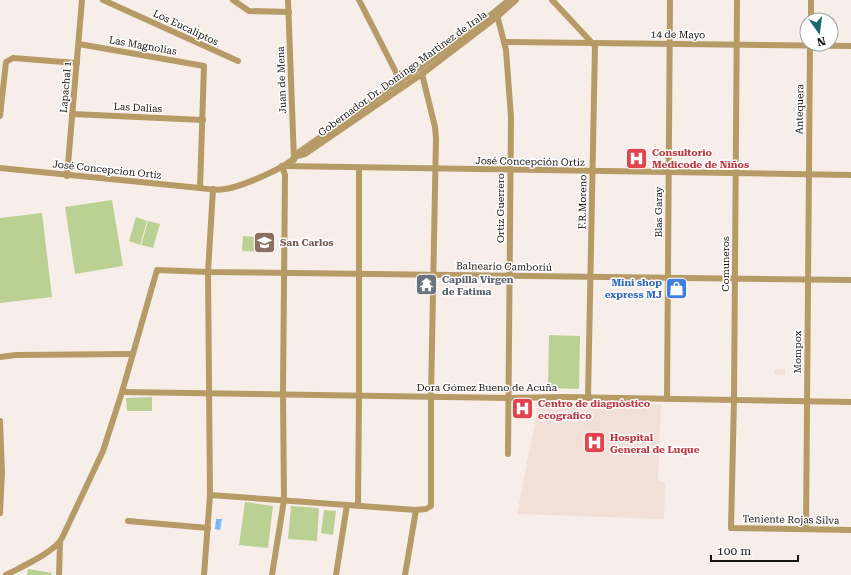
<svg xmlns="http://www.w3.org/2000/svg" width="851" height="575" viewBox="0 0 851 575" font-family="'Roboto Serif',serif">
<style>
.built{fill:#f1e0d7}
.park{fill:#bbd093}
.water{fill:url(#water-ripples)}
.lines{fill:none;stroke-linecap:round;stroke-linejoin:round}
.minor{stroke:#b69b67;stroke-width:6}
.labels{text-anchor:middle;stroke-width:3;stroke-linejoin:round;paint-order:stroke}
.street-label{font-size:10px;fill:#171412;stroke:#fff}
.health-label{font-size:10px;font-weight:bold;fill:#be3a42;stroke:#fff;text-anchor:start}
.education-label{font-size:10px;font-weight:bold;fill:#785e54;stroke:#fff;text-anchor:start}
.worship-label{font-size:10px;font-weight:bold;fill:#5b616d;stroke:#fff;text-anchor:start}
.shop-label{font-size:10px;font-weight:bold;fill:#366cbe;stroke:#fff;text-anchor:end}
</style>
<defs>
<pattern id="water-ripples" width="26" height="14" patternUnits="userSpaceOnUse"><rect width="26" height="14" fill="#75bcf6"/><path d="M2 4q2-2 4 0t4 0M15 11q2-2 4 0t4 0" fill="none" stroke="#64a1d2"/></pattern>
</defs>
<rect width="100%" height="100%" fill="#f8eee9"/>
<g class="built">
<path d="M 775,369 L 785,369 L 785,375 L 774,375 Z"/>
<path d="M 539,402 L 661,404 L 658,481 L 665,483 L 664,519 L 517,514 Z"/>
</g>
<g class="park">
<path d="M 112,200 L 123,266 L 75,274 L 65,207 Z"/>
<path d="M 42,213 L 52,297 L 0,303 L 0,218 Z"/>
<path d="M 136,217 L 147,221 L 140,245 L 129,241 Z"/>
<path d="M 148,221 L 160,224 L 153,248 L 141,245 Z"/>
<path d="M 243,236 L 268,238 L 266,252 L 242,251 Z"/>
<path d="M 549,335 L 580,336 L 579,389 L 548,388 Z"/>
<path d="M 152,397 L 152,411 L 127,411 L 126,398 Z"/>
<path d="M 245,502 L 273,506 L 268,548 L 239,545 Z"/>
<path d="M 291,506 L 319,508 L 317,541 L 288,539 Z"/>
<path d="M 324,510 L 336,511 L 333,535 L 321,533 Z"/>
<path d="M 28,569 L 52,573 L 51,575 L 27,575 Z"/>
</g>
<path class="water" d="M 216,519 L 222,519 L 220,530 L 215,529 Z"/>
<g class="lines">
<g class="minor">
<path d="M 103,0 L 238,61"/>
<path d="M 233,0 L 249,11 L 289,12"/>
<path d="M 288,0 L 294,160"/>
<path d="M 359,0 L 402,84"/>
<path d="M 552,0 L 595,46 L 588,398"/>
<path d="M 737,0 L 734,400 L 731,528 L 851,530"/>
<path d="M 496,11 L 506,50 L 511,117 L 508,454"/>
<path d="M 811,20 L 811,0"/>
<path d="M 504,42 L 851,46"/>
<path d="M 79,44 L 204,66 L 200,188"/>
<path d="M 72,114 L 203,120"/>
<path d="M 0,116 L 6,62 L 13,58 L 77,63"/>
<path d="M 297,156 L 305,154 L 422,74 L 498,16 L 516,0"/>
<path d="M 282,166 L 851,175"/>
<path d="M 0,168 L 200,188 C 208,189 217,191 225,189 C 240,187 293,166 299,152 L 418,69 L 488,17 L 509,0"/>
<path d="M 67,176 L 82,0"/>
<path d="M 0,357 L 16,355 L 132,354"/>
<path d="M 122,392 L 508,398 L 564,397 L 851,402"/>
<path d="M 667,399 L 670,0"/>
<path d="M 0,421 L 2,472 L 0,513"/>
<path d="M 210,495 L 416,510 L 426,509 L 431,506 L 431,396 L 436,138 L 435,127 L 422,74"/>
<path d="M 358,506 L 359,395 L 359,168"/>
<path d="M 128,521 L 208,528"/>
<path d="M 806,529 L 810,44"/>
<path d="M 6,575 C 21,567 55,552 62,538 L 103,451 L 122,392 L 157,270 L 208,272 L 851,280"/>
<path d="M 59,575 L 60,543"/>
<path d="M 204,575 L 210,495 L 208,272 L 213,189"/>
<path d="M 272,575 L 284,500 L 283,393 L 285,175 L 282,166"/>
<path d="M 336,575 L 347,505"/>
<path d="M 405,575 L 416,510"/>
</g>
</g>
<defs>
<symbol id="hospital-square" viewBox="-11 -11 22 22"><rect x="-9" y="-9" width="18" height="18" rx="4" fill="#e0444e" stroke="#fff"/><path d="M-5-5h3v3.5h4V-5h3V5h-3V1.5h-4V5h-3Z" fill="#fff"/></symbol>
<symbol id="school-square" viewBox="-11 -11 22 22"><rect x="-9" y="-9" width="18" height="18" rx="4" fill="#8d6e63" stroke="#fff"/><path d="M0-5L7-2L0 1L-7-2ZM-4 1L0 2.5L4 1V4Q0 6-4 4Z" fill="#fff"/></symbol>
<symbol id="temple-square" viewBox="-11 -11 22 22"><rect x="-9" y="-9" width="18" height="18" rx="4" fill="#6b7280" stroke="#fff"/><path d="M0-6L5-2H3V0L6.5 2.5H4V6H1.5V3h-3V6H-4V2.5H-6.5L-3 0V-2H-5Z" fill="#fff"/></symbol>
<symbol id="shop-square" viewBox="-11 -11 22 22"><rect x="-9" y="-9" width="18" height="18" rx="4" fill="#3f7fe0" stroke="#fff"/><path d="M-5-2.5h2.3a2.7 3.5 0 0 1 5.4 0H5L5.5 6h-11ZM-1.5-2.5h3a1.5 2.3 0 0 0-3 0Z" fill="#fff"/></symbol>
</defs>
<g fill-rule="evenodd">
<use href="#hospital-square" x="624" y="146" width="25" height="25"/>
<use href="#school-square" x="252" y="230" width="25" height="25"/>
<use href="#temple-square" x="414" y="272" width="25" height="25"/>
<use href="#shop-square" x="664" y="276" width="25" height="25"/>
<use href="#hospital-square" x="510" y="396" width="25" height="25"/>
<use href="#hospital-square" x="582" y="430" width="25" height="25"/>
</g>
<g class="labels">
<g class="street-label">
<text transform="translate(186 27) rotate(25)" y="4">Los Eucaliptos</text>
<text transform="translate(678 34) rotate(1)" y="4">14 de Mayo</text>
<text transform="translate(143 45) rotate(10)" y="4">Las Magnolias</text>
<text transform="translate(402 73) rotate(-36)" y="4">Gobernador Dr. Domingo Martinez de Irala</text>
<text transform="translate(281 80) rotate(-92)" y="4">Juan de Mena</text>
<text transform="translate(65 87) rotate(-85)" y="4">Lapachal 1</text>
<text transform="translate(138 107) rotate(3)" y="4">Las Dalias</text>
<text transform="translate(799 109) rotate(-89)" y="4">Antequera</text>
<text transform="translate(530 161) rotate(1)" y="4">José Concepción Ortiz</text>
<text transform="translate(107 169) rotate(6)" y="4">José Concepcion Ortiz</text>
<text transform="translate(582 202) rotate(-89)" y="4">F.R.Moreno</text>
<text transform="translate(500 208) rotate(-90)" y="4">Ortiz Guerrero</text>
<text transform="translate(658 212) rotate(-90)" y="4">Blas Garay</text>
<text transform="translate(725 264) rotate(-90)" y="4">Comuneros</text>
<text transform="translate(504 266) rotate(1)" y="4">Balneario Camboriú</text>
<text transform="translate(797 352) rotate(-90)" y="4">Mompox</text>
<text x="487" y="391">Dora Gómez Bueno de Acuña</text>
<text transform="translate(791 519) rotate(1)" y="4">Teniente Rojas Silva</text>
</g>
<g class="health-label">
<text x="652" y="156">Consultorio<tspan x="652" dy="12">Medicode de Niños</tspan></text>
<text x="538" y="407">Centro de diagnòstico<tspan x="538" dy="12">ecografico</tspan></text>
<text x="610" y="441">Hospital<tspan x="610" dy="12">General de Luque</tspan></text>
</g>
<g class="education-label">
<text x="280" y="246">San Carlos</text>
</g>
<g class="worship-label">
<text x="442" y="283">Capilla Virgen<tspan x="442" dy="12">de Fatima</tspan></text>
</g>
<g class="shop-label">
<text x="662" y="286">Mini shop<tspan x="662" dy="12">express MJ</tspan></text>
</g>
</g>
<g transform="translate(819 32) rotate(166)"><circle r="19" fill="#ffffff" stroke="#a2a1a0"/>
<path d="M0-3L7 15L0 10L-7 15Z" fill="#1b686c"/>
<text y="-6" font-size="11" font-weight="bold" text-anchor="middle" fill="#171412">N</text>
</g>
<path d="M711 555v6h87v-6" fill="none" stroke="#171412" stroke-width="2"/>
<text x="717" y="555" font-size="12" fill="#171412" stroke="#ffffff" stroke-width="3" paint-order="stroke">100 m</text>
</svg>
